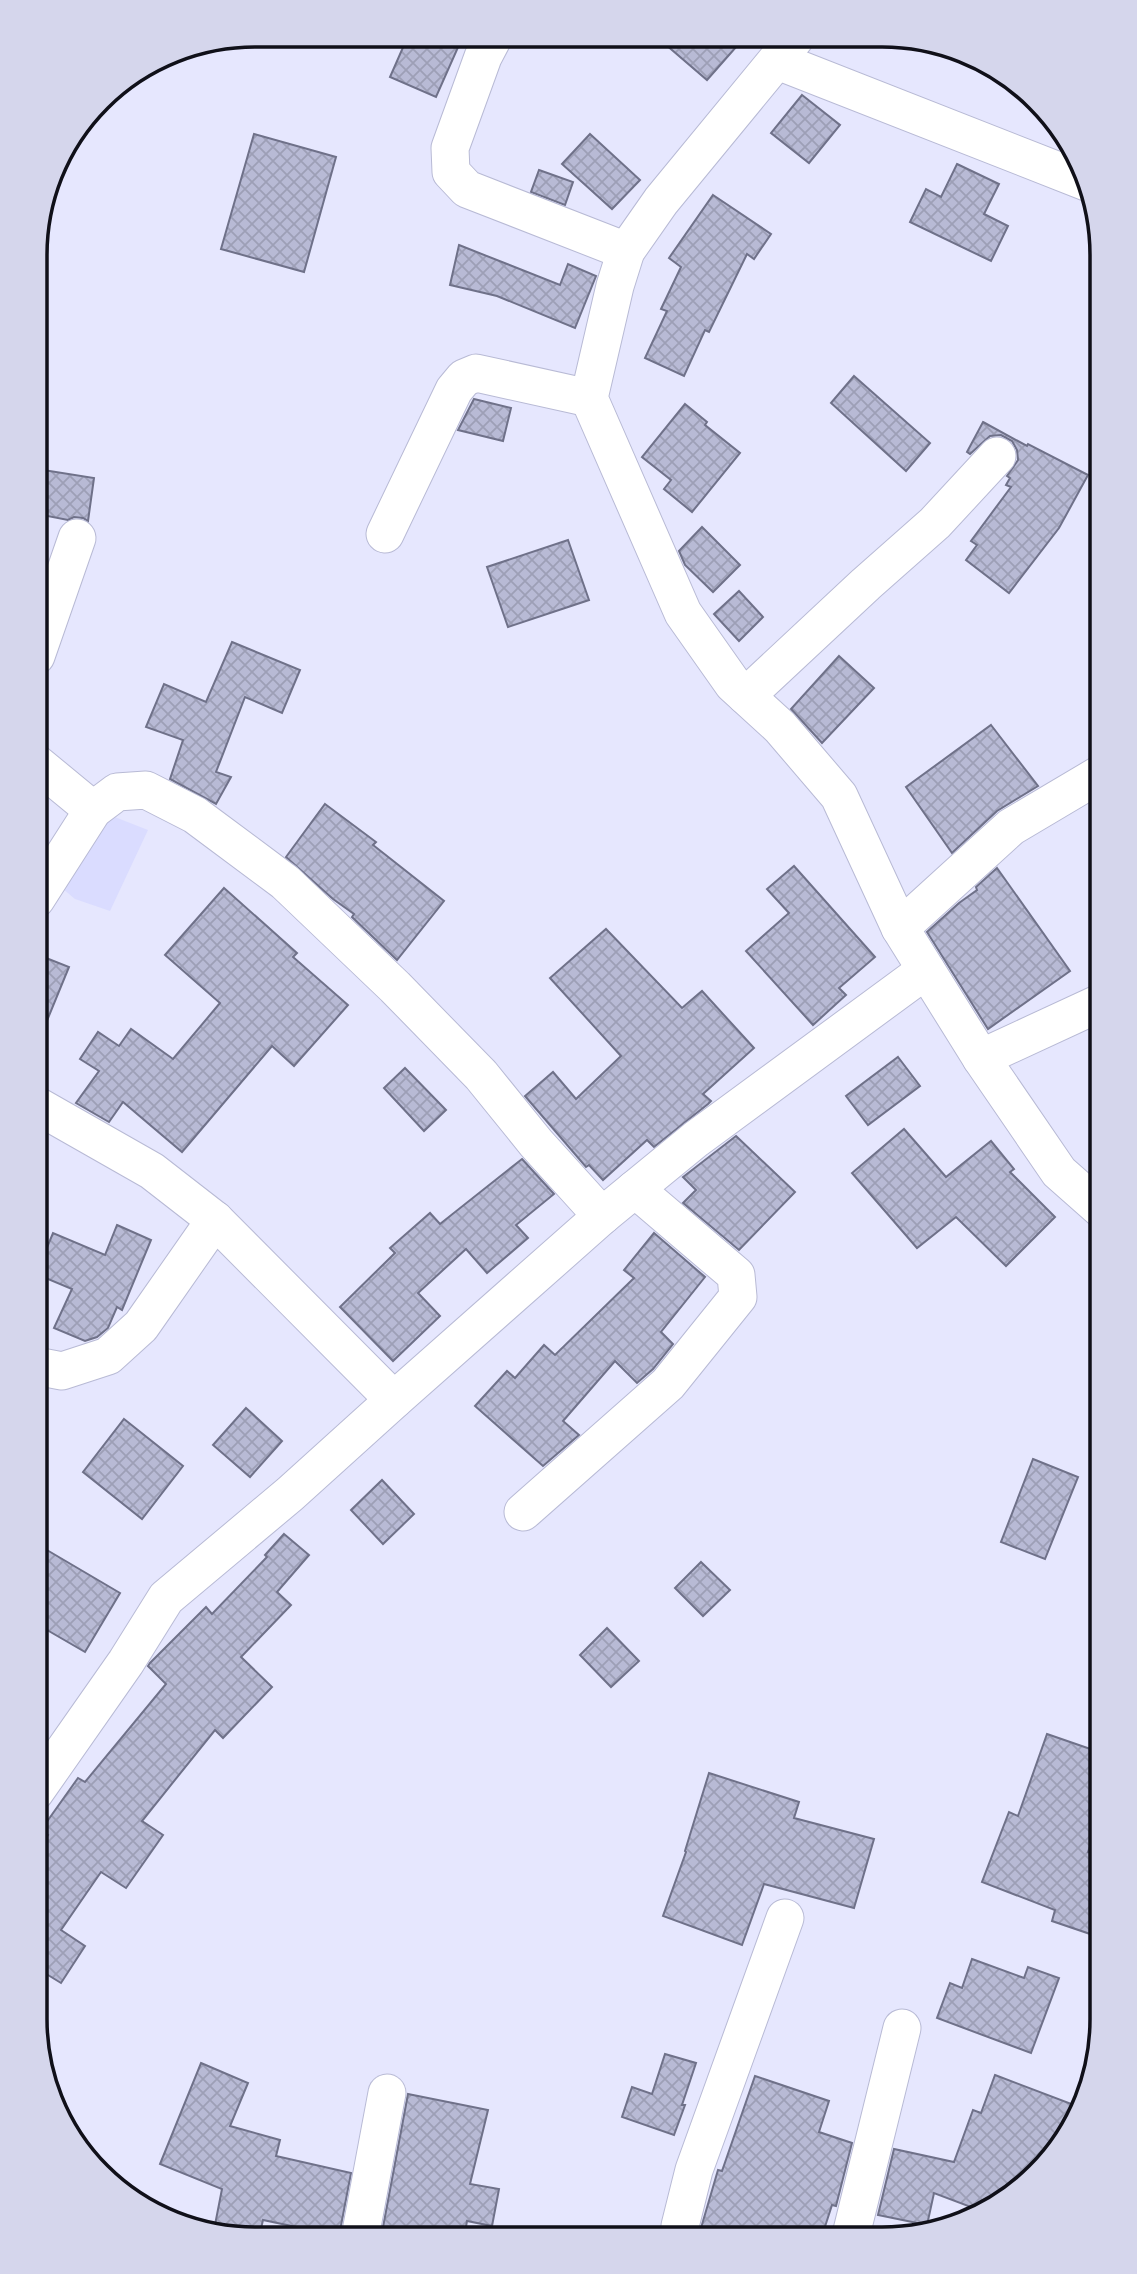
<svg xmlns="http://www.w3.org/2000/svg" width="1137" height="2274" viewBox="0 0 1137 2274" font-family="'Work Sans',sans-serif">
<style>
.built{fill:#dadcff}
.building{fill:url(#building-cross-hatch);stroke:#6f7189;stroke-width:2}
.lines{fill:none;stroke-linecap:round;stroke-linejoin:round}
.minor-casing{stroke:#b8bad5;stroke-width:39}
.minor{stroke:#fff;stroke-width:37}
.rim{fill:none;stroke:#101019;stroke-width:3.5}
</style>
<defs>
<pattern id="building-cross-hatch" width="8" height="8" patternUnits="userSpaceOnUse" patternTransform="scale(1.75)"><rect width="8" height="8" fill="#b8bad5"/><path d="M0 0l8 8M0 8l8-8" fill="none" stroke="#9d9fb6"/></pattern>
</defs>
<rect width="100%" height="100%" fill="#e6e7fe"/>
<path class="built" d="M 102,812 L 148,830 L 110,911 L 75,899 L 56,883 Z"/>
<g class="building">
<path d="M 408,36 L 463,36 L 436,97 L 390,77 Z"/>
<path d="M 658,38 L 744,38 L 707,80 Z"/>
<path d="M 802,95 L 840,125 L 809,163 L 771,133 Z"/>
<path d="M 254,134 L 336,157 L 304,272 L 221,249 Z"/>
<path d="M 590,134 L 640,180 L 612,209 L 562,164 Z"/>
<path d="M 957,164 L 999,184 L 984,214 L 1008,226 L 991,261 L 910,222 L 926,189 L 941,197 Z"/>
<path d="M 539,170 L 573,182 L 565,205 L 531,192 Z"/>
<path d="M 713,195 L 771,234 L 754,259 L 747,254 L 709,332 L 705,330 L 684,376 L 645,358 L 667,311 L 661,309 L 681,267 L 669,258 Z"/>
<path d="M 459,245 L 560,285 L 568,264 L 596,276 L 575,328 L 497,296 L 450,285 Z"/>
<path d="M 854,376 L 930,443 L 906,471 L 831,403 Z"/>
<path d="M 474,399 L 511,408 L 503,441 L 458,430 Z"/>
<path d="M 685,404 L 707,422 L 705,425 L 740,453 L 692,512 L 664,489 L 671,480 L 642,457 Z"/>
<path d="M 983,422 L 1027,446 L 1028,444 L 1088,475 L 1059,528 L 1009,593 L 966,560 L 977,545 L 971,541 L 1011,487 L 1006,485 L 1010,478 L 1007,476 L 1018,460 L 1017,450 L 1012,441 L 1001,435 L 990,436 L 970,454 L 967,452 Z"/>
<path d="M 37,469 L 94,478 L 88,521 L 83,518 L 74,517 L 68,520 L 37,514 Z"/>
<path d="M 702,527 L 740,565 L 713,592 L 685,565 L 679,551 Z"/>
<path d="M 568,540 L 589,600 L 508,627 L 487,567 Z"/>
<path d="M 739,591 L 763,617 L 739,641 L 714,614 Z"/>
<path d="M 232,642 L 300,670 L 282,713 L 245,697 L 216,772 L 231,777 L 216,804 L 170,779 L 183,740 L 146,727 L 164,684 L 206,702 Z"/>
<path d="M 839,656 L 874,688 L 822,743 L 791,709 Z"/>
<path d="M 991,725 L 1038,786 L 997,811 L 952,853 L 906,787 Z"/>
<path d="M 325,804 L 376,842 L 373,845 L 444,901 L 397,960 L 352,917 L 354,914 L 333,899 L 286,857 Z"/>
<path d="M 794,866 L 875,957 L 839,988 L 846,995 L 813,1025 L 746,951 L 789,913 L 767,889 Z"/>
<path d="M 997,868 L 1070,971 L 988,1029 L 927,932 L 959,903 L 977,890 L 976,887 Z"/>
<path d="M 224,888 L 297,953 L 293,957 L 348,1005 L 294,1066 L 272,1046 L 182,1152 L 123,1102 L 109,1122 L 76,1103 L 99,1071 L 80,1059 L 98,1032 L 119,1046 L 131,1029 L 173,1059 L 220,1003 L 165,955 Z"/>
<path d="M 606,929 L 682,1008 L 702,991 L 754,1048 L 703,1094 L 711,1101 L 708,1104 L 654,1147 L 647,1140 L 603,1180 L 589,1165 L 586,1167 L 525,1096 L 553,1072 L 576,1099 L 621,1056 L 550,978 Z"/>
<path d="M 36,954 L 69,967 L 37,1045 L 36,1045 Z"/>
<path d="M 898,1057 L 920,1086 L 868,1125 L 846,1096 Z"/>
<path d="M 405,1068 L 446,1110 L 424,1131 L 384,1088 Z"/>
<path d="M 904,1129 L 946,1177 L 991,1141 L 1014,1169 L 1010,1172 L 1055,1217 L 1006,1266 L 956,1217 L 917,1248 L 852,1173 Z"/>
<path d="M 736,1136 L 795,1192 L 739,1250 L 683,1203 L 696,1190 L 683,1177 Z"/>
<path d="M 522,1159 L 554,1194 L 516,1225 L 528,1238 L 487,1273 L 466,1249 L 418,1293 L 440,1316 L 393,1361 L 340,1307 L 395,1253 L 390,1248 L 430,1213 L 440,1224 Z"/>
<path d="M 117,1225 L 151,1240 L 122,1310 L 117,1307 L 108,1328 L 97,1337 L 85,1341 L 54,1328 L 72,1289 L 36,1274 L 53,1233 L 105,1255 Z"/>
<path d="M 654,1233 L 705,1277 L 661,1332 L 673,1344 L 653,1369 L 637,1383 L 615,1361 L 563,1421 L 579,1435 L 543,1466 L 475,1406 L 507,1371 L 515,1378 L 544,1345 L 555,1355 L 634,1278 L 624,1270 Z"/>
<path d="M 246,1408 L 282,1441 L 250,1477 L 213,1445 Z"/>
<path d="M 124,1419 L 183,1466 L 142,1519 L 83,1472 Z"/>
<path d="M 1033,1459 L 1078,1477 L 1045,1559 L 1001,1542 Z"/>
<path d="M 382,1480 L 414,1514 L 383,1544 L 351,1510 Z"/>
<path d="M 284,1534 L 309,1555 L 277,1592 L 291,1605 L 241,1657 L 272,1687 L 223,1738 L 215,1730 L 142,1821 L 163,1835 L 126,1888 L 101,1872 L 61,1930 L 85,1946 L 61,1983 L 35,1967 L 35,1853 L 48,1835 L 41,1830 L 78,1778 L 85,1782 L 166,1684 L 148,1666 L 150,1663 L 206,1607 L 212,1614 L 267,1557 L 265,1555 Z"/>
<path d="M 35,1543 L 120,1593 L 85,1652 L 35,1623 Z"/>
<path d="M 701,1562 L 730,1590 L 703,1616 L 675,1588 Z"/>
<path d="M 607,1628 L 639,1661 L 611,1687 L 580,1655 Z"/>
<path d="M 1047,1734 L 1102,1753 L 1102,1813 L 1088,1852 L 1102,1856 L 1102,1938 L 1052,1921 L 1055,1910 L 982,1882 L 1009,1812 L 1018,1816 Z"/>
<path d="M 709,1773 L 799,1802 L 794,1818 L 874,1839 L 854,1908 L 764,1884 L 742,1945 L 663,1916 L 686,1852 L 685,1851 Z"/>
<path d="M 972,1959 L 1024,1978 L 1028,1967 L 1059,1978 L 1031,2053 L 937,2018 L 950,1983 L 962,1988 Z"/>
<path d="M 665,2054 L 696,2063 L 682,2105 L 685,2105 L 674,2135 L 622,2117 L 632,2087 L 652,2094 Z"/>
<path d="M 201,2063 L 248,2083 L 230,2126 L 280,2140 L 276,2156 L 351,2173 L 339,2236 L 263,2220 L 259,2237 L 248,2237 L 214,2230 L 222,2189 L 160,2164 Z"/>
<path d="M 995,2075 L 1082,2108 L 1067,2135 L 1061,2133 L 1053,2156 L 1004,2202 L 984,2212 L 934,2193 L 927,2225 L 878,2215 L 894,2149 L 954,2162 L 973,2110 L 981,2113 Z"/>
<path d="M 755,2076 L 829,2101 L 819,2132 L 852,2143 L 836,2206 L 832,2205 L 821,2239 L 702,2238 L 701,2228 L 718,2170 L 722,2171 Z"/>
<path d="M 408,2094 L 488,2110 L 470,2184 L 499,2189 L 492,2226 L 467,2221 L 464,2238 L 381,2238 Z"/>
</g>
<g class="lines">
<defs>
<g id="minor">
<path d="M 494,36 L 483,57 L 450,148 L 451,172 L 467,189 L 626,251"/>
<path d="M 795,38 L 661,201 L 626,251 L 615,286 L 589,398 L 683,613 L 733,684 L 780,727 L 839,796 L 900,928 L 981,1058 L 1059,1172 L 1102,1210"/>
<path d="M 778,61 L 1089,183"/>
<path d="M 385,534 L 454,390 L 464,378 L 476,373 L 589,398"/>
<path d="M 36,656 L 77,538"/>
<path d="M 746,696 L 866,584 L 935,523 L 997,456"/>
<path d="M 36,763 L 93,810"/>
<path d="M 36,899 L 93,810 L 117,792 L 146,790 L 195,815 L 285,882 L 395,987 L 481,1075 L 536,1143 L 602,1216"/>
<path d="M 900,928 L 1011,827 L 1102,773"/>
<path d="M 981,1058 L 1102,1002"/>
<path d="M 36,1105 L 152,1171 L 215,1220 L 394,1400"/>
<path d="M 36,1366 L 62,1371 L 108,1356 L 141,1326 L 215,1220"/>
<path d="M 523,1512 L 668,1384 L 738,1297 L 736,1275 L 635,1189"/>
<path d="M 35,1792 L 126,1662 L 166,1598 L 290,1494 L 394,1400 L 602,1216 L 696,1139 L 926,970"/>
<path d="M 360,2237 L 387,2093"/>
<path d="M 681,2238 L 680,2226 L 694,2170 L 785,1918"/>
<path d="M 850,2239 L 902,2028"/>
</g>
</defs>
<use href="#minor" class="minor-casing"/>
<use href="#minor" class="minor"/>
</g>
<path d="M0 0H1137V2274H0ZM255 47H882A208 208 0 0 1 1090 255V2019A208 208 0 0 1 882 2227H255A208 208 0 0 1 47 2019V255A208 208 0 0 1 255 47Z" fill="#d5d6ec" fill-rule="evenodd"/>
<path class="rim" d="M255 47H882A208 208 0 0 1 1090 255V2019A208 208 0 0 1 882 2227H255A208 208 0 0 1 47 2019V255A208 208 0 0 1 255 47Z"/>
</svg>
